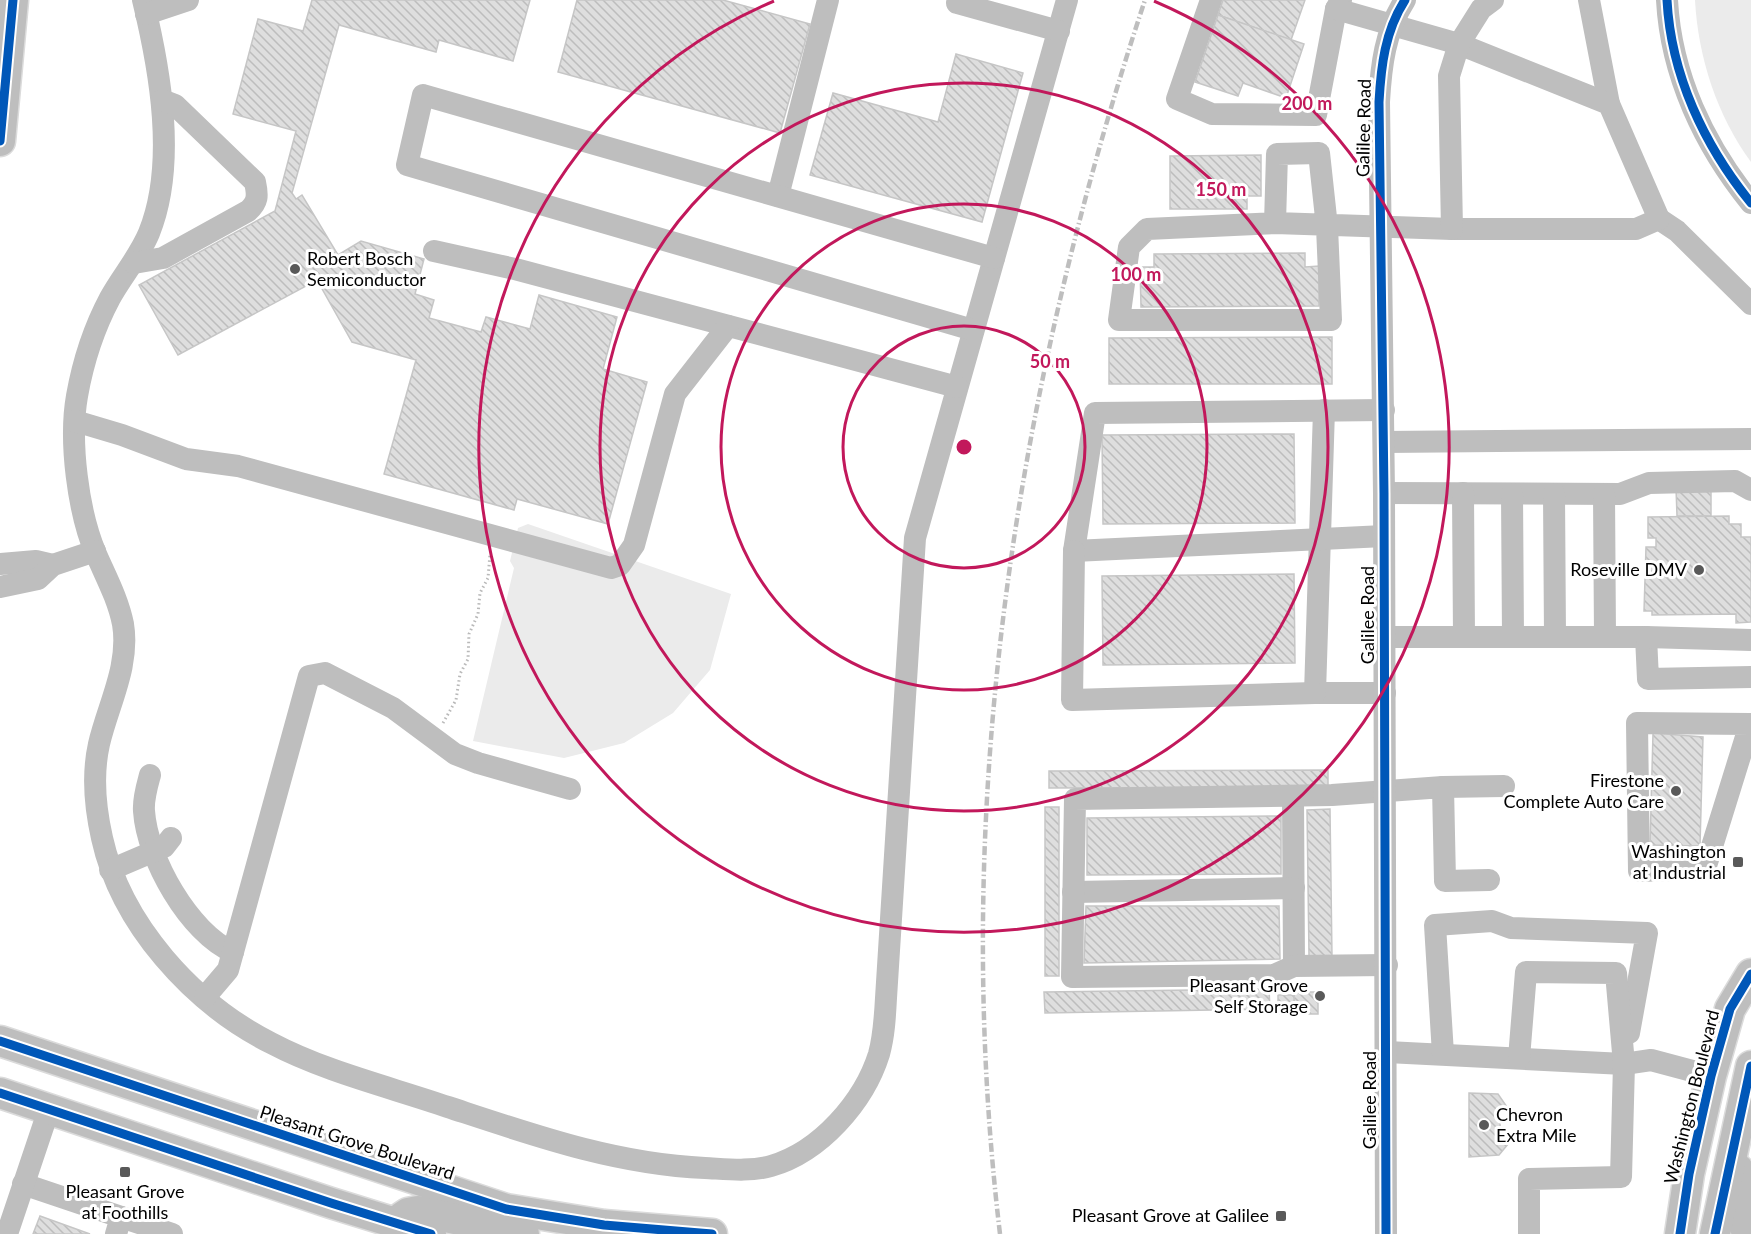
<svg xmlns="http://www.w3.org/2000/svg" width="1751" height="1234" viewBox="0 0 1751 1234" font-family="Lato,sans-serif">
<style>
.grass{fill:#ebebeb}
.building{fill:url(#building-back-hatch);stroke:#c6c6c6;stroke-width:1.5}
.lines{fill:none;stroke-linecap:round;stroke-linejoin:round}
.major-casing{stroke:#dbdbdb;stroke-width:33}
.path{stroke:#b9b9b9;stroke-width:3;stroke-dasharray:1.5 3;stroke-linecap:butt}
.minor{stroke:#bebebe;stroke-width:22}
.major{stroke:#bebebe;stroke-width:30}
.rail{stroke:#bebebe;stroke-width:4.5;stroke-dasharray:9 3 1.5 3;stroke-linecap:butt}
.cycleway-casing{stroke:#fff;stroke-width:13}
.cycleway{stroke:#0057b8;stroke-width:9}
.ring{fill:none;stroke:#c2185b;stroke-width:3}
.poi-dot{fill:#595959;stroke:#fff;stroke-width:2}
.labels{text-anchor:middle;stroke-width:6;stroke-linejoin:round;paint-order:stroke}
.street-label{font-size:18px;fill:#000;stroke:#fff}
.poi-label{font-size:18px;fill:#000;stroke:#fff;text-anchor:end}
.centre{fill:#c2185b;stroke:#fff;stroke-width:3}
.ring-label{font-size:18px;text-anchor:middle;font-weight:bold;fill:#c2185b;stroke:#fff;stroke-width:6;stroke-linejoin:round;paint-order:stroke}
</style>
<defs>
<pattern id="building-back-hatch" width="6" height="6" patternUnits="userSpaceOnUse" patternTransform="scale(1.5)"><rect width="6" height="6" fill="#dedede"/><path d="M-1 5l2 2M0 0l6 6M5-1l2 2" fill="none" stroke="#bdbdbd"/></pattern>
</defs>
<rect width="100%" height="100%" fill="#fff"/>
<g class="grass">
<path d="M 1695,0 L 1751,0 L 1751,162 C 1717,116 1698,57 1695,0 Z"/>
<path d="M 528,524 L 731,594 L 710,670 L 673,713 L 624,743 L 564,758 L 473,741 L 514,568 L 510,561 L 518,528 Z"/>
</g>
<g class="building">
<path d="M 312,0 L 530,0 L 513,61 L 439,40 L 436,52 L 339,25 L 292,193 L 296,199 L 302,195 L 338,255 L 361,241 L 424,259 L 415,294 L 434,300 L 429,318 L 481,332 L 486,317 L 530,329 L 539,295 L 617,317 L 603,369 L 647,382 L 608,524 L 517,499 L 514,510 L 384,474 L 416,360 L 352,342 L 317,280 L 178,355 L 139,285 L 275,211 L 296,131 L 233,114 L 258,19 L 303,31 Z"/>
<path d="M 577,0 L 723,0 L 810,24 L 780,133 L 558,72 Z"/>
<path d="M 1223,0 L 1305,0 L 1291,40 L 1218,15 Z"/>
<path d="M 1218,15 L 1304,44 L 1286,98 L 1243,83 L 1238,96 L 1195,82 Z"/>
<path d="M 956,54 L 1023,73 L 982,222 L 810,175 L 833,93 L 938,122 Z"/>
<path d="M 1261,155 L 1261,196 L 1247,196 L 1247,209 L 1170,209 L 1170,156 Z"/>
<path d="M 1305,253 L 1305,267 L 1319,266 L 1319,306 L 1141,307 L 1140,267 L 1154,267 L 1154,254 Z"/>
<path d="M 1332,337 L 1332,384 L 1109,384 L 1109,338 Z"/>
<path d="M 1294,434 L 1295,523 L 1103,524 L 1102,435 Z"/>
<path d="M 1711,487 L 1711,516 L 1677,516 L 1676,488 Z"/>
<path d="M 1729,516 L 1729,524 L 1741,524 L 1741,537 L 1751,537 L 1751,622 L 1736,623 L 1736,614 L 1652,615 L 1652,611 L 1644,611 L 1646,547 L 1656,547 L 1656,538 L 1648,538 L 1648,517 Z"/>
<path d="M 1294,574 L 1295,663 L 1103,665 L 1102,576 Z"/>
<path d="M 1653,733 L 1703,737 L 1700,846 L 1650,845 Z"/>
<path d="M 1328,770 L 1328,787 L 1049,788 L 1049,771 Z"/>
<rect x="1045" y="807" width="14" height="169"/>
<path d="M 1330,809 L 1332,956 L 1309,956 L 1307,810 Z"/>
<path d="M 1281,816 L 1281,874 L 1087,875 L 1087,818 Z"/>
<path d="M 1086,906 L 1279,906 L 1280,959 L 1084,963 Z"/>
<path d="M 1269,989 L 1270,1009 L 1045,1013 L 1044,992 Z"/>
<rect x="1294" y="992" width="24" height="22"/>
<rect x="1278" y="995" width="16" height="19"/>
<path d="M 1469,1093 L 1498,1094 L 1507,1107 L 1499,1112 L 1501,1137 L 1509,1143 L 1499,1155 L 1469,1157 Z"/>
<path d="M 40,1216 L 90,1234 L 33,1234 Z"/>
</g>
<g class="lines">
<defs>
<g id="major">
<path d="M 0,141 L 13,0"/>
<path d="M 0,1041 L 506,1209 L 604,1225 L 712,1234"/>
<path d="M 0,1093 L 331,1203 L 431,1234"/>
<path d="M 1738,1169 L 1742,1217 L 1747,1234"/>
<path d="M 402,1217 L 408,1213 L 418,1211 L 524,1234"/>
<path d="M 1680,1234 L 1689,1174 L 1711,1076 L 1730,1009 L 1751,974"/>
<path d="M 1715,1234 L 1751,1066"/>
</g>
</defs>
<use href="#major" class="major-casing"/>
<path class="path" d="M 443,723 L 456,700 L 460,674 L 468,659 L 469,634 L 478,614 L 480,593 L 488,578 L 490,554"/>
<g class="minor">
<path d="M 143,0 C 160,70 177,164 149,233 C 139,257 122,276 110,298 C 94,328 83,362 77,396 C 69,441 78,512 96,554 C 106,577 118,599 123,624 C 130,666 108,705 99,744 C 92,775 95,807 102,838 C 121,924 192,1003 271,1043 C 326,1072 390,1087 448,1107 C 533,1135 615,1164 705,1168 C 726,1169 750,1172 771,1166 C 820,1152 864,1102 879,1054 C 884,1036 885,1017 886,998 L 915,538 L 1067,0"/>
<path d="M 1211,0 L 1177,99 L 1212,114 L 1316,115 L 1336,9 L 1341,0"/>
<path d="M 1589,0 L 1609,104"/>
<path d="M 1667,0 C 1671,75 1704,145 1751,203"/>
<path d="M 957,3 L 1059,31"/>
<path d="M 146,14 L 188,0"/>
<path d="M 778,196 L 828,0"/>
<path d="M 1659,219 L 1677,231 L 1751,304"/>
<path d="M 1275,223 L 1277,154 L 1319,153 L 1327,227 L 1331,320 L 1119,320 L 1129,247 L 1147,229 L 1275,223 L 1452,229 L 1636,229 L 1659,219 L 1609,104 L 1459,44 L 1336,9"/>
<path d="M 1452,229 L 1449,76 L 1459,44 L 1481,9 L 1493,0"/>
<path d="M 434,251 L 515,269 L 957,387"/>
<path d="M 134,263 L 163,258 L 248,211 C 258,202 258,196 255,182 L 175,105 L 162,100"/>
<path d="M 973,330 L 407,165 L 423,95 L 994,258"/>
<path d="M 1324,410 L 1315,693 L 1385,693"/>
<path d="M 1384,410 L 1095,413 L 1074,551 L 1384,536"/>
<path d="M 75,421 L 122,435 L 186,459 L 238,466 L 611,568 L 620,565 L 634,545 L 675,394 L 728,326"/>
<path d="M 1384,442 L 1751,439"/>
<path d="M 1384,493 L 1620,494 L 1649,483 L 1735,481 L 1751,490"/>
<path d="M 1463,493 L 1464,637"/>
<path d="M 1512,494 L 1513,637"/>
<path d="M 1554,494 L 1555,637"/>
<path d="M 1604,494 L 1605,637"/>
<path d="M 1074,551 L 1072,700 L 1315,693"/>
<path d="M 0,564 L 36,561 L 53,565"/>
<path d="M 0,587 L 38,579 L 53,565 L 95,551"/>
<path d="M 1385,637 L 1646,637 L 1648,679 L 1751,677"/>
<path d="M 1646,637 L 1751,640"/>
<path d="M 1750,724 L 1705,869 L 1639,871 L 1637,723 L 1750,724 L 1751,724"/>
<path d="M 150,775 C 147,786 143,799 144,811 C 147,858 189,933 233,952"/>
<path d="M 1443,787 L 1504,786"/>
<path d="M 1293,796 L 1294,966"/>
<path d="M 110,870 L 164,847 L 171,838"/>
<path d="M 1073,892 L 1294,888"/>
<path d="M 1387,965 L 1294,966 L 1274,975 L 1072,977 L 1075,799 L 1332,795 L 1443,787 L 1445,881 L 1489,880"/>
<path d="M 205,997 L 228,970 L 309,676 L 325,673 L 393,708 L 455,754 L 478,763 L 570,789"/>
<path d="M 1387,1052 L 1624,1064 L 1651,1060 L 1711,1076"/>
<path d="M 1443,1054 L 1435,925 L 1492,921 L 1511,928 L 1647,933 L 1629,1033"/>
<path d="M 1519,1058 L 1526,972 L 1616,973 L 1624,1064 L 1621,1177 L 1529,1179 L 1529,1234"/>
<path d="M 23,1184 L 121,1217 L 116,1234"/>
<path d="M 121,1217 L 172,1234"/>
<path d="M 0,1232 L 7,1234 L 49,1109"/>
<path d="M 1386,1234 L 1384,493 L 1379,102 C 1381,66 1385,31 1405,0"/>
</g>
<use href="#major" class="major"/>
<path class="rail" d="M 1000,1234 C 950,816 1013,397 1145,0"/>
<defs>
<g id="cycleway">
<path d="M 1667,0 C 1671,75 1704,145 1751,203"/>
<path d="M 0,141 L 13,0"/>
<path d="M 0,1041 L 506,1209 L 604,1225 L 712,1234"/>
<path d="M 0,1093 L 331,1203 L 431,1234"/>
<path d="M 1386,1234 L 1384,493 L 1379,102 C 1381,66 1385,31 1405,0"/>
<path d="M 1680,1234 L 1689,1174 L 1711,1076 L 1730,1009 L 1751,974"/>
<path d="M 1715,1234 L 1751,1066"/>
</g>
</defs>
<use href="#cycleway" class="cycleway-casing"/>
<use href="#cycleway" class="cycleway"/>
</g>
<g class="ring">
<circle cx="964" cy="447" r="121"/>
<circle cx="964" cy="447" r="243"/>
<circle cx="964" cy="447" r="364"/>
<path d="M1154 1A485 485 0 1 1 774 1"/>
</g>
<g class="poi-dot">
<circle cx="295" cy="269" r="6"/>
<circle cx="1699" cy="570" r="6"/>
<circle cx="1676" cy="791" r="6"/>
<rect x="1732" y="856" width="12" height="12" rx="3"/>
<circle cx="1320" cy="996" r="6"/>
<circle cx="1484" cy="1125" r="6"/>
<rect x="119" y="1166" width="12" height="12" rx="3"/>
<rect x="1275" y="1210" width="12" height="12" rx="3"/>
</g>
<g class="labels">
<g class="street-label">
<text transform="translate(1364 128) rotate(-89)" y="6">Galilee Road</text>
<text transform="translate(1368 615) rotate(-90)" y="6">Galilee Road</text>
<text transform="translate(1692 1097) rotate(-76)" y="6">Washington Boulevard</text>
<text transform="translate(1370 1100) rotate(-90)" y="6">Galilee Road</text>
<text transform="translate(357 1143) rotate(18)" y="6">Pleasant Grove Boulevard</text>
</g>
<g class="poi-label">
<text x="307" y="265" text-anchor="start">Robert Bosch<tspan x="307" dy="21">Semiconductor</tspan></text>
<text x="1687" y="576">Roseville DMV</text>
<text x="1664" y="787">Firestone<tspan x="1664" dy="21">Complete Auto Care</tspan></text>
<text x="1726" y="858">Washington<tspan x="1726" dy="21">at Industrial</tspan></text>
<text x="1308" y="992">Pleasant Grove<tspan x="1308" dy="21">Self Storage</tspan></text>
<text x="1496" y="1121" text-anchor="start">Chevron<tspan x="1496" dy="21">Extra Mile</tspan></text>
<text x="125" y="1198" text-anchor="middle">Pleasant Grove<tspan x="125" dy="21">at Foothills</tspan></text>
<text x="1269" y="1222">Pleasant Grove at Galilee</text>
</g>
</g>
<circle cx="964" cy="447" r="9" class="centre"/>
<g class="ring-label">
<text x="1307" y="110">200 m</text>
<text x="1221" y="196">150 m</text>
<text x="1136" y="281">100 m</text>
<text x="1050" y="368">50 m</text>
</g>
</svg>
